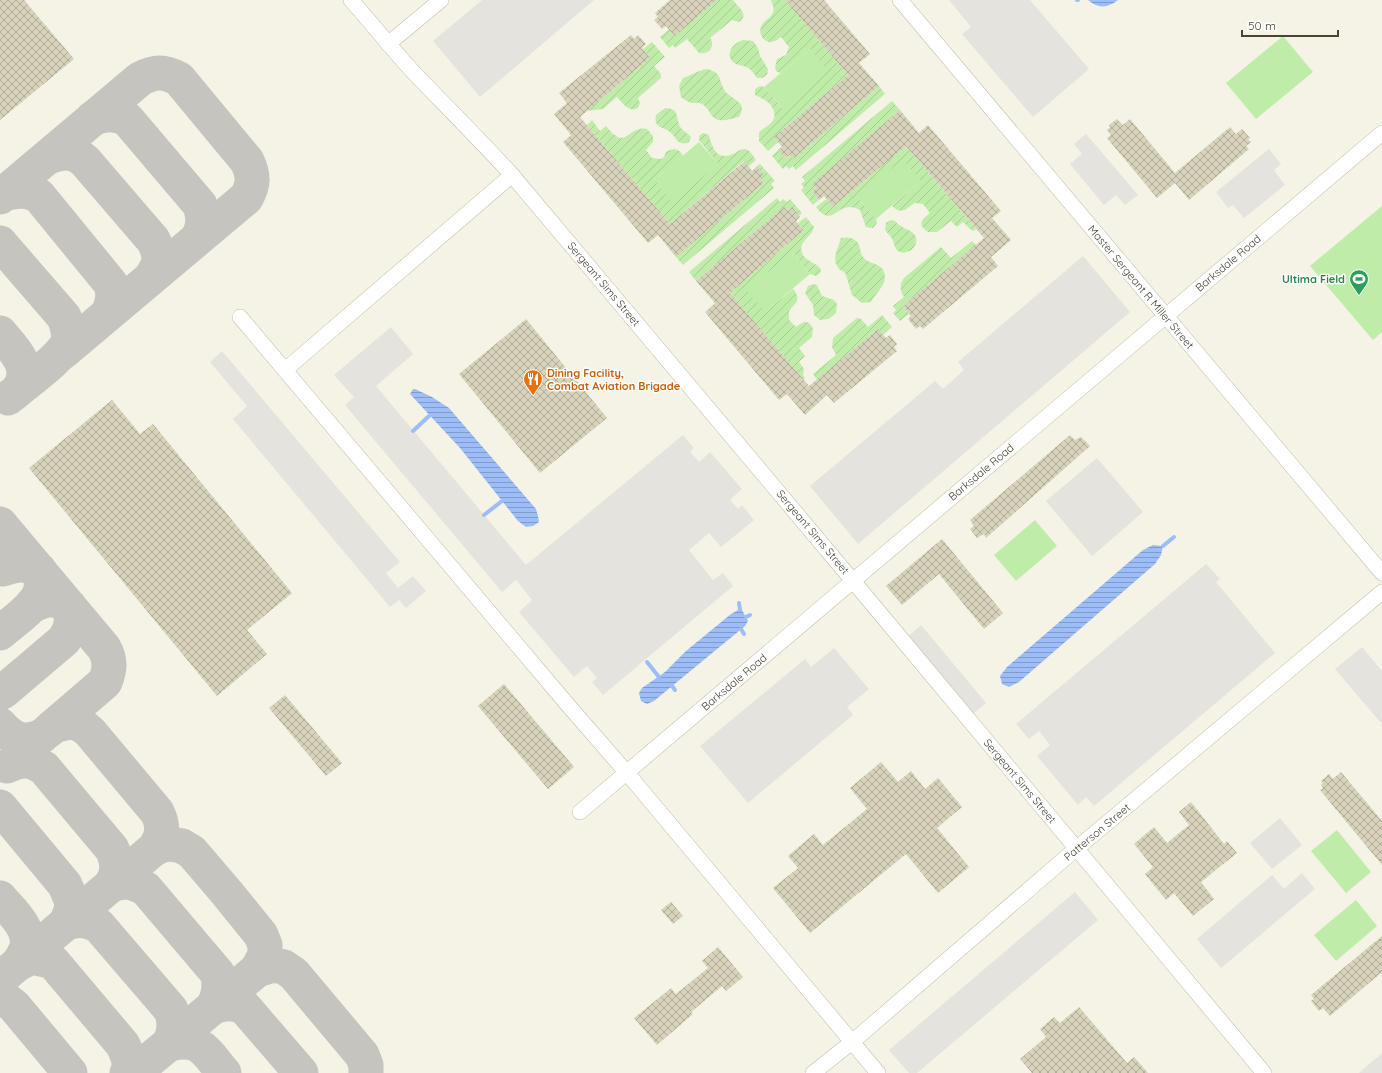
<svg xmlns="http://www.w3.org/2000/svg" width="1382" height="1073" viewBox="0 0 1382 1073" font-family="Quicksand,sans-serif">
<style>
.garden{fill:url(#garden-furrows)}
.pitch{fill:#c0ecaa}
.parking{fill:#e5e3de}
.water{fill:url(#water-rules)}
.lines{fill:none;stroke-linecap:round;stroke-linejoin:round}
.stream{stroke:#9cbdf7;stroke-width:4}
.taxiway{stroke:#c5c4be;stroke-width:35}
.building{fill:url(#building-cross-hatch)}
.street-casing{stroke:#c1bea7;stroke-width:16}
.street{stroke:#fff;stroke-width:15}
.labels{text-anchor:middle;stroke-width:3;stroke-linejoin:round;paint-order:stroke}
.street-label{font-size:11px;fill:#474434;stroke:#fff}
.leisure-label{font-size:11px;font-weight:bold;fill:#27864d;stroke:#fff;text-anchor:end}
.food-label{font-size:11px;font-weight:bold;fill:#c56008;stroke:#fff;text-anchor:start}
</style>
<defs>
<pattern id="garden-furrows" width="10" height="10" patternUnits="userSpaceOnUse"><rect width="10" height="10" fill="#c0ecaa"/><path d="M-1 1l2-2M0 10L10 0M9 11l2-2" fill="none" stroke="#a6cc93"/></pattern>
<pattern id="water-rules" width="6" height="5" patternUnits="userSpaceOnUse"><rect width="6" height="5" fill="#9cbdf7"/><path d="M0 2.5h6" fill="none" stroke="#819bc9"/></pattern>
<pattern id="building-cross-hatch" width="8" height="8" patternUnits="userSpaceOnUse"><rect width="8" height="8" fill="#d7d2ba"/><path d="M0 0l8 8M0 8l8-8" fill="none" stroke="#b0ac98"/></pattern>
</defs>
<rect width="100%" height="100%" fill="#f4f3e5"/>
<g class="garden">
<path d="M 717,0 L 733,0 C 738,7 750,15 739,22 L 732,20 L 710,38 C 716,46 709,55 699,53 L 687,39 L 675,48 L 673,45 L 669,48 L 660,37 L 669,29 L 675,35 Z"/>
<path d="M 771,0 L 785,0 L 848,75 L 774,137 L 778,142 L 768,151 L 759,141 L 759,133 C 762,128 768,127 771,123 C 778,116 773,105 766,101 C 763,98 758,97 755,95 L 755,89 L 760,86 L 764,87 L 783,109 L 810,49 L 781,73 L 777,72 L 775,68 L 777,59 L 786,55 L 789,47 L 781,37 C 778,39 776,41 772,42 C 764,43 758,34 761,27 C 763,20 771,19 773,12 C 775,8 772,4 771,0 Z"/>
<path d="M 743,40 L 753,41 L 758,48 L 760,56 L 768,69 L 767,75 L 762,78 L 757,78 C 754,74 752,70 748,68 C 744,65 740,66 736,64 C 723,57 732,43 743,40 Z"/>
<path d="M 652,42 L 665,57 L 654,66 L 661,74 L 661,78 L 638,98 L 640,103 L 638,108 C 628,113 623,103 617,97 L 603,109 L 587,111 L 650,58 L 643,49 Z"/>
<path d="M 708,69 C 723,74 718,80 725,91 C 731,100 749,101 739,117 C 729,119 717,125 710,113 C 708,110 706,106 702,104 C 698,102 696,103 692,103 C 688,102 684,99 681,97 L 679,86 L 683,78 C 692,75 698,70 708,69 Z"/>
<path d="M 879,86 L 885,94 L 796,170 L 793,166 L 789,169 L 786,166 L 783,169 L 772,156 L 778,150 L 785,158 L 789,155 L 793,159 Z"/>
<path d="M 892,101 L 900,110 L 813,184 L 816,188 L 812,191 L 819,200 L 813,205 L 801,190 L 804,187 L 801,184 L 805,181 L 802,177 Z"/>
<path d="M 665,108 C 681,108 675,120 681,128 C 684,132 688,133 691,137 L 689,142 C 679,147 677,139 671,133 C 664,126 653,129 656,115 Z"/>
<path d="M 592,120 L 600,131 L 606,126 C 627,153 627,125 647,129 L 653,136 L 653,142 L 646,150 L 652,158 L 661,159 L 664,157 L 666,152 C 673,148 679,148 683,156 L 654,180 L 718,164 L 699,140 L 699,136 L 703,133 L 709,135 C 712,148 717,161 733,154 C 737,152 740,149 745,149 C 750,150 753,156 756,160 L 749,166 L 744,161 L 670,224 L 587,125 Z"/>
<path d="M 906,146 L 976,229 L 974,231 L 970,229 L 963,222 L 957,227 L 951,221 L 937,232 L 928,232 C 917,224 921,220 930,213 L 923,204 L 915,203 C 906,208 903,216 892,206 L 921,181 L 857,197 L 876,219 L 877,223 L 873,228 L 866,227 L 860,210 C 836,197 835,231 816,207 L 826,199 L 833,207 Z"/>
<path d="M 760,164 L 775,181 L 771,184 L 774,188 L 683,265 L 676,257 L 764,183 L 760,179 L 764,175 L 757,166 Z"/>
<path d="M 777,198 L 780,202 L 783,199 L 787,202 L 790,199 L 802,213 L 799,216 L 792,208 L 788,211 L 784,207 L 696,281 L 689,272 Z"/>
<path d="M 806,217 L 814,227 C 812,238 796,241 803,255 C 807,263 831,267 816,276 L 810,274 L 792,252 L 765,312 L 793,289 C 802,300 796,302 789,311 L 789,320 L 796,327 C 803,321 809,319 813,329 L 812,337 L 799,348 L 805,356 L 799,362 L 804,369 L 803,376 L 805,378 L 803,379 L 730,293 L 804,230 L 798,223 Z"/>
<path d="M 891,220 C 896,220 897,224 901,226 C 906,230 911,230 914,234 C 922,244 908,257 898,251 C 894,248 894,241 891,237 C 889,235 887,232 885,230 L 886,223 Z"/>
<path d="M 841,238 C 847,237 852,237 856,241 C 862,245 858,254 866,260 C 872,265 885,263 885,278 C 884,287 875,294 871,302 L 862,303 L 852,295 L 846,275 L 844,272 L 839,269 L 836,264 L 835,258 L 836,253 Z"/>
<path d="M 972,241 L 976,245 L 903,306 L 909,314 L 900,321 L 893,313 L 896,310 L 893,306 L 904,297 C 900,292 899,284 904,278 L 941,247 L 951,258 Z"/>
<path d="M 813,284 L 817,285 L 822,296 L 834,300 L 837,304 L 836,313 L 829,319 L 820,320 L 814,315 L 813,305 L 805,293 L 808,286 Z"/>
<path d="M 882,315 L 892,327 L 883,335 L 878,329 L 817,380 L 813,374 L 836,355 L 832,347 L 833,338 L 857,318 L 861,319 L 868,327 Z"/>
</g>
<g class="pitch">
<path d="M 1283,36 L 1313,72 L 1256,119 L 1226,83 Z"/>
<path d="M 810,49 L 828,71 L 783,109 L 764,87 Z"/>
<path d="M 699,142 L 718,164 L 673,203 L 654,180 Z"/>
<path d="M 903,159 L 921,181 L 876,219 L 857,197 Z"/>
<path d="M 1382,206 L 1382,332 L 1373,340 L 1310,266 Z"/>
<path d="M 792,252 L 810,274 L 765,312 L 746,290 Z"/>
<path d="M 1035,520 L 1057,546 L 1016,581 L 994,555 Z"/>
<path d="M 1337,830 L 1371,872 L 1346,893 L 1311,851 Z"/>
<path d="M 1356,900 L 1377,926 L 1336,961 L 1314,935 Z"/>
</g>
<g class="parking">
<path d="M 482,0 L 594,0 L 480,97 L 433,41 Z"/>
<path d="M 949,0 L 1030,0 L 1089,69 L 1033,117 L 962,34 L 971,27 Z"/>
<path d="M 1086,134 L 1138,195 L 1125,205 L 1116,195 L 1104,205 L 1070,164 L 1082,154 L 1074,144 Z"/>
<path d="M 1269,149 L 1281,164 L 1274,170 L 1285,185 L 1244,218 L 1233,205 L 1228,208 L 1216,192 Z"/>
<path d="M 1083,256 L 1130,312 L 858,544 L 810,486 L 935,381 L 943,389 L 964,370 L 958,362 Z"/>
<path d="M 391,327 L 413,354 L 376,386 L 526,565 L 683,435 L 694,448 L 690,452 L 699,462 L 710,452 L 742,489 L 730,500 L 738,509 L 742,505 L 754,520 L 721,547 L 709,533 L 689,550 L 713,580 L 723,573 L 733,586 L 603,695 L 592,682 L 597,678 L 587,666 L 574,677 L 519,612 L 532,600 L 516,580 L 502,592 L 345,405 L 354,397 L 334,375 Z"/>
<path d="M 222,351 L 400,562 L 386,573 L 398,588 L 413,576 L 426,591 L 406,608 L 399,600 L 390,607 L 233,419 L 247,406 L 210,362 Z"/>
<path d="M 1097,458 L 1143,512 L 1092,556 L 1046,501 Z"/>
<path d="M 1206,564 L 1220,579 L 1216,582 L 1275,653 L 1094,806 L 1086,797 L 1078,805 L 1037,756 L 1050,745 L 1039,731 L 1029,739 L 1016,724 Z"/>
<path d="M 921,625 L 986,703 L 968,718 L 903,641 Z"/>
<path d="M 1362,647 L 1382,671 L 1382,724 L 1335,669 Z"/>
<path d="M 834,648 L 869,689 L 847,707 L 853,715 L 748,803 L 700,746 L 805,659 L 811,667 Z"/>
<path d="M 1280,818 L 1302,845 L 1272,869 L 1250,843 Z"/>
<path d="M 1302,873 L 1315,889 L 1221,968 L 1197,939 L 1272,875 L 1284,889 Z"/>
<path d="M 1075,892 L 1098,920 L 917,1073 L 909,1073 L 889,1050 Z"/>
<path d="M 1382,1053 L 1382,1073 L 1359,1073 Z"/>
</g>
<g class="water">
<path d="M 1088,0 L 1118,0 C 1108,8 1098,9 1088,0 Z"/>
<path d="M 413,389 L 415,389 L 432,397 L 449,408 L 536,509 L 538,516 L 539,522 L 533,526 L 526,527 L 518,521 L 460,448 L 410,394 Z"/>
<path d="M 1153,545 L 1163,546 L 1161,555 L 1155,564 L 1019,682 L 1009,687 L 1002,684 L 1000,676 L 1007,667 L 1143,550 Z"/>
<path d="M 738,610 L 742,610 L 748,621 L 745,626 L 654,701 L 647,704 L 641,701 L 639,693 L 642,688 L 665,672 L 686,651 L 731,614 Z"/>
</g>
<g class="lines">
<g class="stream">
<path d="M 1077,0 L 1078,0"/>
<path d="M 413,431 L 429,416"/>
<path d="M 484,515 L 502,501"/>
<path d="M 1163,546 L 1174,537"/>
<path d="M 739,603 L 740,610"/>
<path d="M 746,617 L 750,615"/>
<path d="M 741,629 L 744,634"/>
<path d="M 647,662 L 659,677"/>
<path d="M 672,686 L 675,690"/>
</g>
<g class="taxiway">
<path d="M 93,118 C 107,114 113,113 127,119 L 200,205 C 204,219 204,225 198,238"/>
<path d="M 48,157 C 63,152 73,150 85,161 L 153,240 C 161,255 161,262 152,276"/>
<path d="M 5,193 C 19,191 26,189 39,196 L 111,284 C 114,295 113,303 108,313"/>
<path d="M 0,197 L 140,79 C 155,71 164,71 179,79 L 247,161 C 254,176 254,184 246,198 L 63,352"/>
<path d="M 0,243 L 64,317 C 67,325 70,333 68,342 C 62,357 31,379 18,390"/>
<path d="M 0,333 C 13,348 35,369 18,390 C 15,393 11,396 8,398"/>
<path d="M 0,524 L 104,648 C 111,660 110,669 105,682 L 48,731"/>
<path d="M 0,633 C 13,621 37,607 41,589 C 42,583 40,576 39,570 C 24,563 18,564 3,569"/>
<path d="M 0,693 L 4,691 L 64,640 C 72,627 73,621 69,606 C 52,598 50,598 33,605"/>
<path d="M 0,725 C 13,740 24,744 42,736"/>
<path d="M 7,766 C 22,759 30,759 44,768 L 112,849 C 118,862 119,872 111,885 C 125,880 133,882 146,889 L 218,974 C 220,987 219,996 213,1007 L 134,1073"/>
<path d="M 0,807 L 65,885 L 72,902 L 71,911 L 66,923 C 79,919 87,920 99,926 L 171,1010 C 176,1024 174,1030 170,1044 C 200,1036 206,1052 224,1073"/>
<path d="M 155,848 L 163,845 L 171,844 L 182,846 L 192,852 L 227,893 L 261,935 L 265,945 L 265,955 L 257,970"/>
<path d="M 0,898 C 11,911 30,927 27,946 C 26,952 22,957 19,963"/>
<path d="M 19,963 L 32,957 L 53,962 L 123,1045 C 127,1054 132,1064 127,1073"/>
<path d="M 0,979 L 155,848 C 163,835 164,826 157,812 L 90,732 C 77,720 70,721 54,726"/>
<path d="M 0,998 L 5,999 L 14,1006 L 70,1073"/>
<path d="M 213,1007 L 257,970 L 273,965 L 284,967 L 294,974 L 362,1055 L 366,1065 L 366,1073"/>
<path d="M 213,1007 C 225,1003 234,1002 245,1008 L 301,1073"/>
</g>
</g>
<g class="building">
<path d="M 0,0 L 24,0 L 74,59 L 0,120 Z"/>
<path d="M 670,0 L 717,0 L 675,36 L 666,26 L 662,29 L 654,20 L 658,17 L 655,13 Z"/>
<path d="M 785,0 L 824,0 L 870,54 L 859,63 L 879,86 L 793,159 L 789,155 L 785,158 L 778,150 L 782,147 L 774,137 L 848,75 Z"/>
<path d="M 631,35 L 634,39 L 638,35 L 646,44 L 642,48 L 650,58 L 580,117 L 670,224 L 745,161 L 752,171 L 757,166 L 764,175 L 760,179 L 764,183 L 676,257 L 658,235 L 648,243 L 563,142 L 571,135 L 554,114 L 567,103 L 559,93 Z"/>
<path d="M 900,110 L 919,133 L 928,125 L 1001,211 L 992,218 L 1011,240 L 991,257 L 998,266 L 923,329 L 920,326 L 916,329 L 908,319 L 911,316 L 903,306 L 984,238 L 906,146 L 833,207 L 824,196 L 819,200 L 812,191 L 816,188 L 812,184 Z"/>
<path d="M 1117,119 L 1123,125 L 1130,119 L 1175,173 L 1230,127 L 1236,134 L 1242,129 L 1250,138 L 1248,139 L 1251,142 L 1246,146 L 1249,149 L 1189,200 L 1175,183 L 1157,198 L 1107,138 L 1111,135 L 1107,130 L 1110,127 L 1109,125 Z"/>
<path d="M 784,207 L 788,211 L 792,207 L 800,217 L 796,221 L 804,230 L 730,293 L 809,386 L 878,329 L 886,338 L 890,335 L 897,344 L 894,347 L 897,351 L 834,403 L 827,395 L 805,415 L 787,394 L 779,400 L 705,312 L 715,303 L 696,281 Z"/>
<path d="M 526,319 L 607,418 L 540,473 L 459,374 Z"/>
<path d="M 112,400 L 140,434 L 153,424 L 292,593 L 247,630 L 267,654 L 217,696 L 29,468 Z"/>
<path d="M 1070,435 L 1075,440 L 1081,437 L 1090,446 L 986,538 L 984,534 L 977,538 L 970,529 L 974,526 L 970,520 Z"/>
<path d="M 942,539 L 1003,613 L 984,629 L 939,574 L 902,605 L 886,586 Z"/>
<path d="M 504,684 L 574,767 L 548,789 L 478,706 Z"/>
<path d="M 285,695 L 342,763 L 326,776 L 269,708 Z"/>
<path d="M 881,762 L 898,782 L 911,771 L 925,789 L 938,778 L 962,807 L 937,828 L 969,867 L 938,893 L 906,854 L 810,933 L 773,888 L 798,868 L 788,856 L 814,834 L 823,845 L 867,809 L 850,788 Z"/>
<path d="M 1341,772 L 1382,821 L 1382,865 L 1320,790 L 1323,788 L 1321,784 L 1323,783 L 1321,781 L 1329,774 L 1333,779 Z"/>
<path d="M 1191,802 L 1224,844 L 1227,841 L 1237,853 L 1201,882 L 1214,899 L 1193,916 L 1174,893 L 1166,900 L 1145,874 L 1153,867 L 1134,844 L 1154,827 L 1167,843 L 1189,825 L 1179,812 Z"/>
<path d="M 671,902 L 683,916 L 673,924 L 661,910 Z"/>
<path d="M 1382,936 L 1382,972 L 1330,1016 L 1323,1008 L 1319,1011 L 1311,1001 L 1314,999 L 1311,995 Z"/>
<path d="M 718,947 L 743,977 L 726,991 L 722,986 L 691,1012 L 693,1014 L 657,1045 L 634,1018 L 671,988 L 676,994 L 708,968 L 702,961 Z"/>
<path d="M 1079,1007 L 1127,1063 L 1134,1057 L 1148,1073 L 1032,1073 L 1020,1059 L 1046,1037 L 1040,1029 L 1054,1017 L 1060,1023 Z"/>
</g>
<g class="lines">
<defs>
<g id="street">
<path d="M 351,0 C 373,25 393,50 415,74 C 448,108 481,141 512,175 L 853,581 L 1264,1073"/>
<path d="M 900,0 L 1382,573"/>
<path d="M 388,44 L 441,0"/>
<path d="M 240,317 L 567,704 L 627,773 L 878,1073"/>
<path d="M 285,370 L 512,175"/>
<path d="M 580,812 L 1382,133"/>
<path d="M 813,1073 L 852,1042 L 1063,860 L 1382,592"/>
</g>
</defs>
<use href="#street" class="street-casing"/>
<use href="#street" class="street"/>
</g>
<defs>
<symbol id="stadium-pin" viewBox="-11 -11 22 30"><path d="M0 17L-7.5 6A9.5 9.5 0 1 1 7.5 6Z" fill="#2e9e5b" stroke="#fff"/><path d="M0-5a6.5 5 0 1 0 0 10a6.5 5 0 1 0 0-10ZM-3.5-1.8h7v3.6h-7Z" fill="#fff"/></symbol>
<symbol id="restaurant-pin" viewBox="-11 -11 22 30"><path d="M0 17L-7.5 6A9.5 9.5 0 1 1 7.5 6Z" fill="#e8710a" stroke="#fff"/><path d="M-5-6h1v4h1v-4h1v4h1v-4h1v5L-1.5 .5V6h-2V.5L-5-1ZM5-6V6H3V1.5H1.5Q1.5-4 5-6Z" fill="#fff"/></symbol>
</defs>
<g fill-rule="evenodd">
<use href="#stadium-pin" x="1348" y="268" width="22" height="30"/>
<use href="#restaurant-pin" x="522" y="368" width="22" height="30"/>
</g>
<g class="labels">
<g class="street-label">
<text transform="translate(1228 263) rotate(-40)" y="4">Barksdale Road</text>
<text transform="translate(604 284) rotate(50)" y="4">Sergeant Sims Street</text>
<text transform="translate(1141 287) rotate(50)" y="4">Master Sergeant R Miller Street</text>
<text transform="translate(981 472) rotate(-40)" y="4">Barksdale Road</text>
<text transform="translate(813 532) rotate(50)" y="4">Sergeant Sims Street</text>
<text transform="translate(734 682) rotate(-40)" y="4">Barksdale Road</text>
<text transform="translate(1020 781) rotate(50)" y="4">Sergeant Sims Street</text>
<text transform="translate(1097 832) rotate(-40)" y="4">Patterson Street</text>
</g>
<g class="leisure-label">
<text x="1345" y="283">Ultima Field</text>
</g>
<g class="food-label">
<text x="547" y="377">Dining Facility,<tspan x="547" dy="13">Combat Aviation Brigade</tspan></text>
</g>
</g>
<path d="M1242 30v6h96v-6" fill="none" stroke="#474434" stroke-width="2"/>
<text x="1248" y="30" font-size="12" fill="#474434" stroke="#ffffff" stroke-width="3" paint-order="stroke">50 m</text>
</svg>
